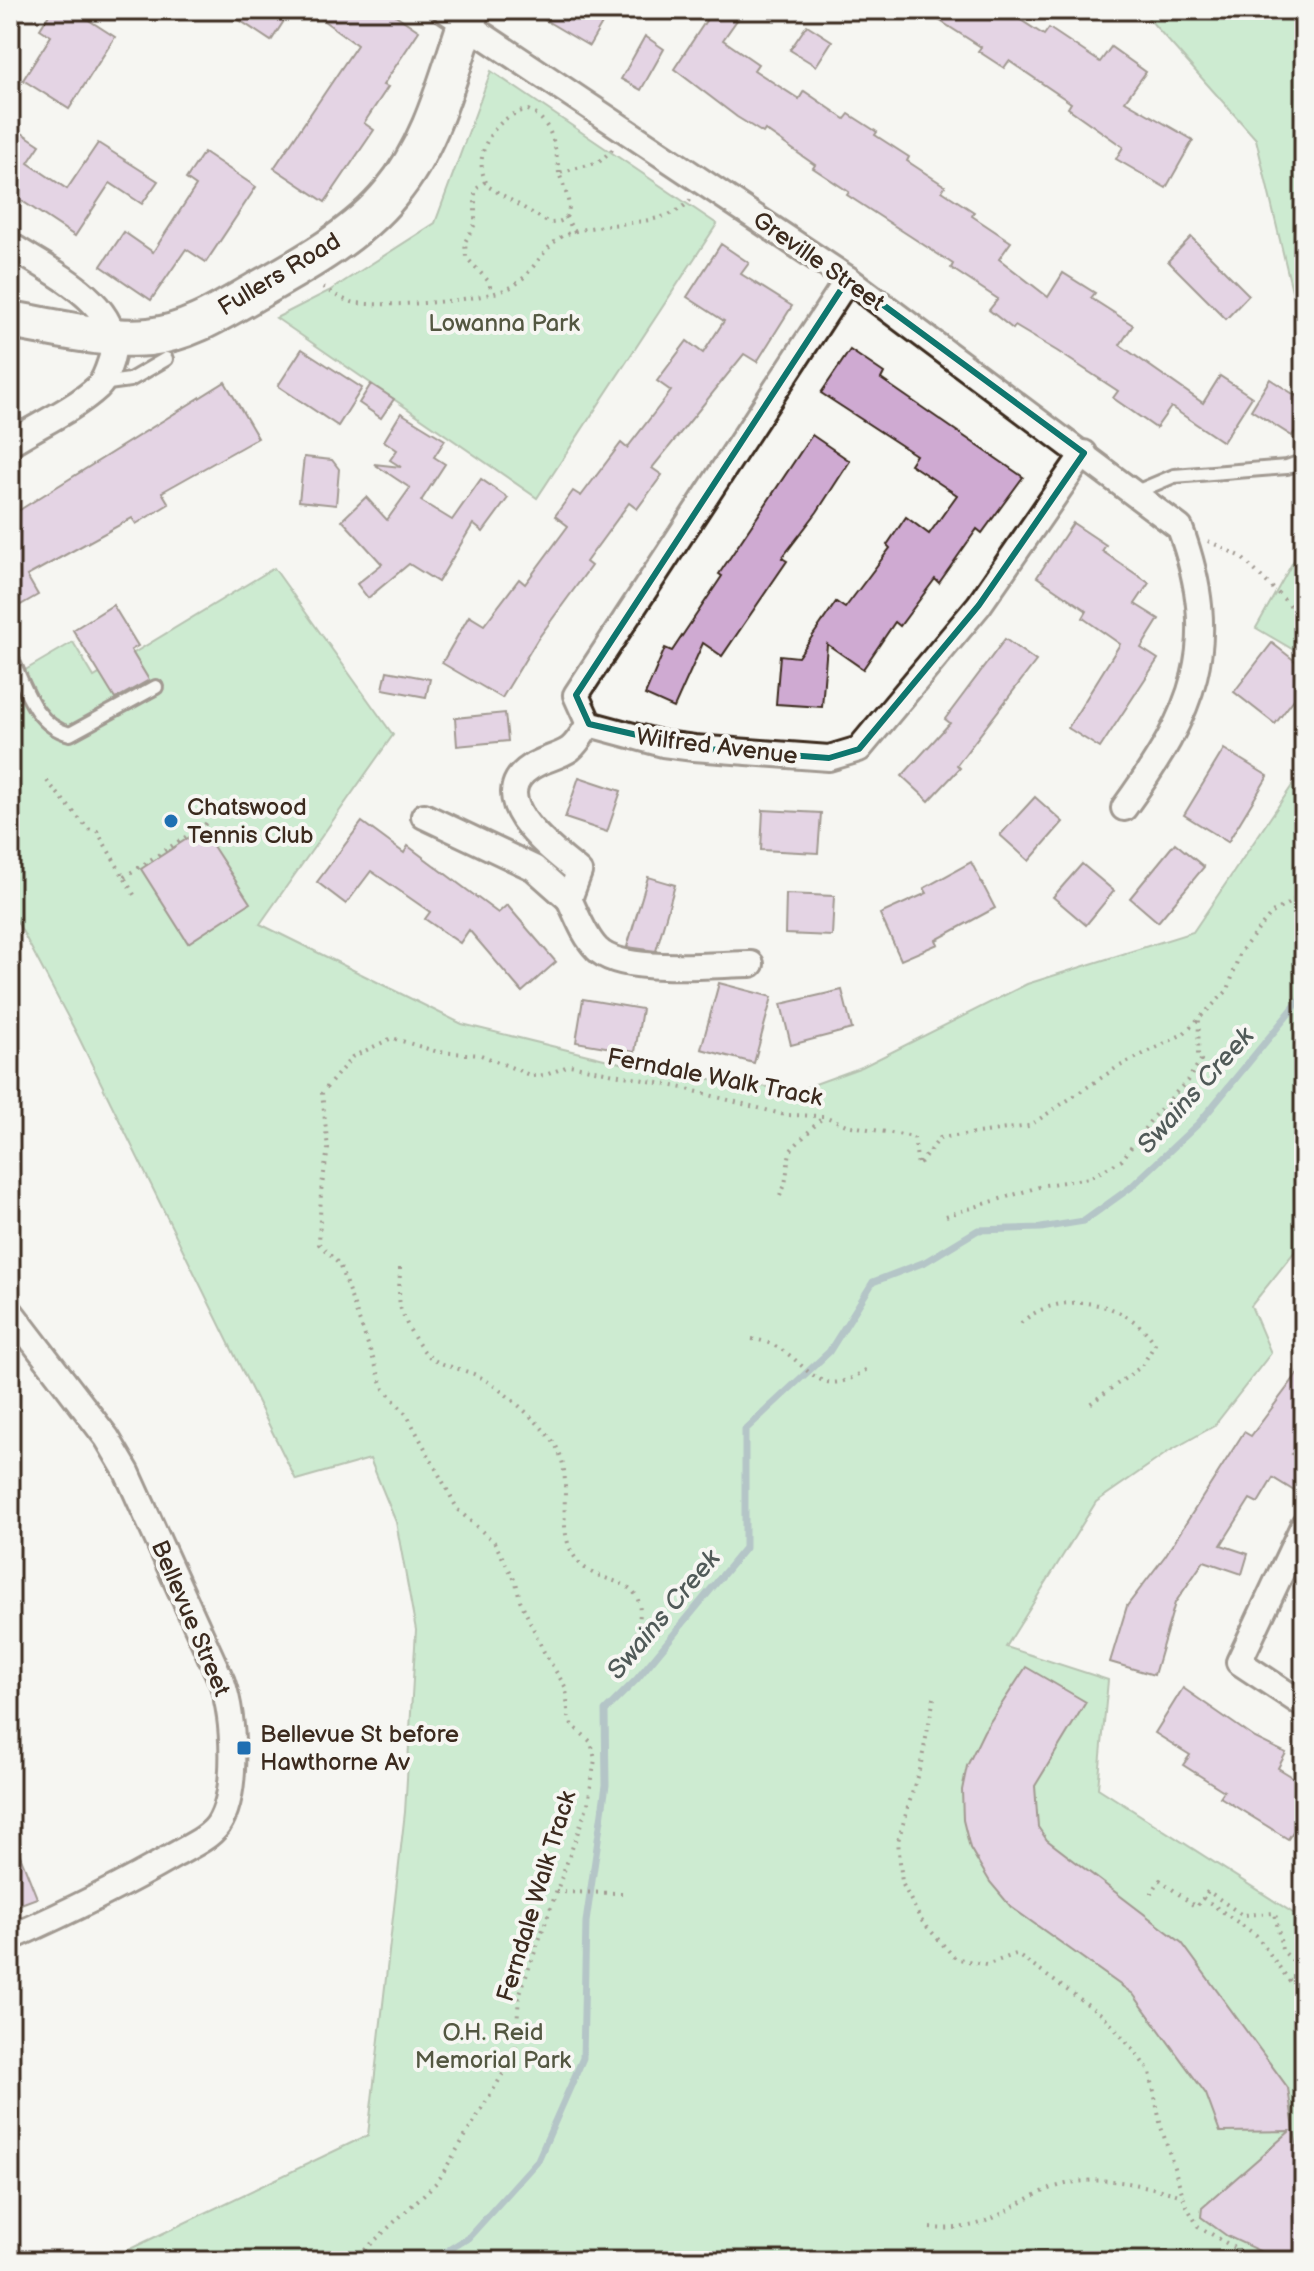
<svg xmlns="http://www.w3.org/2000/svg" width="1314" height="2271" viewBox="0 0 1314 2271" font-family="'Balsamiq Sans',sans-serif">
<style>
.green{fill:#9cdea9;stroke:#6c8464;stroke-width:2}
.lines{fill:none;stroke-linecap:round;stroke-linejoin:round}
.stream{stroke:#658a93;stroke-width:7}
.building{fill:#cfaad2;stroke:#3b2a1e;stroke-width:2}
.lane-casing{stroke:#3b2a1e;stroke-width:18}
.street-casing{stroke:#3b2a1e;stroke-width:30}
.primary-casing{stroke:#3b2a1e;stroke-width:42}
.path{stroke:#3b2a1e;stroke-width:4;stroke-dasharray:2 6;stroke-linecap:butt}
.lane{stroke:#f6f6f2;stroke-width:12}
.street{stroke:#f6f6f2;stroke-width:24}
.primary{stroke:#f6f6f2;stroke-width:36}
.marked{fill:none;stroke:#0f766e;stroke-width:6;stroke-linejoin:round}
.poi-dot{fill:#1f6fb2;stroke:#f6f6f2;stroke-width:3}
.labels{text-anchor:middle;stroke-width:8;stroke-linejoin:round;paint-order:stroke}
.street-label{font-size:24px;fill:#3b2a1e;stroke:#f6f6f2}
.park-label{font-size:24px;fill:#535741;stroke:#f6f6f2}
.poi-label{font-size:24px;fill:#3b2a1e;stroke:#f6f6f2;text-anchor:start}
.water-label{font-size:26px;font-style:italic;fill:#505a58;stroke:#f6f6f2}
</style>
<rect width="100%" height="100%" fill="#f6f6f2"/>
<filter id="ink" filterUnits="userSpaceOnUse"><feTurbulence type="fractalNoise" baseFrequency=".0125" numOctaves="2"/><feDisplacementMap in="SourceGraphic" scale="16" xChannelSelector="R" yChannelSelector="G"/><feConvolveMatrix kernelMatrix="1 2 1 2 8 2 1 2 1" color-interpolation-filters="sRGB"/></filter>
<g filter="url(#ink)">
<g class="green">
<path d="M 1141,10 L 1304,10 L 1304,397 L 1298,316 L 1256,139 Z"/>
<path d="M 491,71 L 717,224 L 537,498 L 276,318 L 329,291 L 435,223 Z"/>
<path d="M 1304,542 L 1304,656 L 1256,628 Z"/>
<path d="M 274,568 L 393,735 L 260,924 L 462,1024 L 653,1071 L 796,1091 L 862,1067 L 1027,984 L 1193,932 L 1304,768 L 1304,1240 L 1251,1306 L 1271,1353 L 1214,1426 L 1168,1452 L 1096,1502 L 1006,1647 L 1108,1680 L 1098,1788 L 1304,1920 L 1304,2261 L 105,2261 L 368,2135 L 405,1812 L 416,1630 L 396,1522 L 370,1459 L 296,1480 L 78,1036 L 10,908 L 10,679 L 73,642 L 94,677 Z"/>
</g>
<g class="lines">
<path class="stream" d="M 431,2261 L 468,2238 L 538,2160 L 583,2058 L 586,1922 L 606,1785 L 605,1711 L 637,1679 L 745,1548 L 745,1430 L 829,1352 L 873,1282 L 925,1262 L 978,1230 L 1041,1228 L 1084,1221 L 1130,1188 L 1199,1123 L 1304,995"/>
</g>
<g class="building">
<path d="M 52,10 L 73,10 L 115,37 L 69,109 L 23,80 L 51,36 L 40,29 Z"/>
<path d="M 224,10 L 291,10 L 271,41 Z"/>
<path d="M 309,10 L 388,10 L 419,31 L 383,85 L 388,87 L 364,123 L 374,130 L 325,202 L 274,168 L 357,45 Z"/>
<path d="M 528,10 L 610,10 L 589,46 Z"/>
<path d="M 713,10 L 744,10 L 723,40 L 758,64 L 754,70 L 799,99 L 804,91 L 845,119 L 849,114 L 877,132 L 875,135 L 909,157 L 907,161 L 945,186 L 942,191 L 974,212 L 972,216 L 1011,242 L 999,259 L 1048,297 L 1063,273 L 1095,293 L 1091,298 L 1133,325 L 1120,345 L 1203,403 L 1220,376 L 1252,397 L 1223,442 L 1171,407 L 1156,428 L 1113,398 L 1118,391 L 1057,351 L 1015,326 L 1013,329 L 989,310 L 998,299 L 951,268 L 953,264 L 847,195 L 849,192 L 813,168 L 815,165 L 765,130 L 763,133 L 737,117 L 674,69 Z"/>
<path d="M 923,10 L 1005,10 L 1044,35 L 1049,28 L 1100,62 L 1111,47 L 1146,72 L 1125,101 L 1193,140 L 1166,188 L 1116,159 L 1123,147 L 1068,108 L 1071,103 L 1009,61 L 1004,68 L 978,51 L 981,47 Z"/>
<path d="M 807,25 L 832,41 L 816,66 L 790,50 Z"/>
<path d="M 645,36 L 664,49 L 641,90 L 621,79 Z"/>
<path d="M 10,125 L 40,145 L 28,163 L 67,189 L 98,143 L 158,181 L 142,204 L 110,183 L 75,236 L 10,193 Z"/>
<path d="M 204,152 L 256,187 L 206,262 L 186,249 L 151,300 L 101,266 L 124,232 L 153,252 L 196,186 L 186,179 Z"/>
<path d="M 1191,237 L 1249,295 L 1226,319 L 1168,261 Z"/>
<path d="M 721,244 L 749,263 L 741,274 L 792,306 L 757,362 L 744,354 L 652,468 L 662,475 L 637,509 L 629,503 L 586,562 L 591,566 L 537,640 L 502,698 L 442,663 L 469,616 L 484,625 L 519,579 L 525,584 L 568,526 L 555,516 L 573,491 L 581,496 L 621,443 L 627,448 L 671,391 L 657,381 L 687,341 L 703,353 L 724,321 L 687,297 Z"/>
<path d="M 302,349 L 362,388 L 338,426 L 278,386 Z"/>
<path d="M 850,350 L 884,373 L 881,379 L 1023,477 L 982,533 L 977,529 L 939,583 L 935,579 L 900,626 L 895,622 L 863,669 L 827,644 L 822,707 L 776,704 L 780,655 L 798,657 L 836,602 L 845,608 L 890,548 L 887,545 L 906,517 L 929,534 L 957,495 L 910,464 L 916,455 L 821,393 Z"/>
<path d="M 1270,379 L 1304,401 L 1304,417 L 1292,436 L 1251,410 Z"/>
<path d="M 225,382 L 258,438 L 162,492 L 169,504 L 136,524 L 132,518 L 27,576 L 38,595 L 10,611 L 10,516 Z"/>
<path d="M 371,384 L 394,399 L 381,418 L 359,403 Z"/>
<path d="M 401,413 L 445,440 L 434,457 L 445,464 L 421,501 L 452,520 L 481,479 L 508,498 L 483,532 L 473,524 L 438,582 L 409,564 L 368,598 L 357,584 L 382,564 L 342,520 L 366,497 L 387,520 L 410,488 L 374,464 L 401,467 L 390,460 L 397,450 L 384,441 Z"/>
<path d="M 812,435 L 850,461 L 817,512 L 782,558 L 787,561 L 722,656 L 703,643 L 674,708 L 645,695 L 665,648 L 672,651 L 722,576 L 719,574 Z"/>
<path d="M 304,457 L 332,460 L 339,469 L 336,505 L 299,501 Z"/>
<path d="M 1073,523 L 1106,545 L 1102,551 L 1149,583 L 1135,604 L 1159,619 L 1141,648 L 1158,659 L 1100,748 L 1068,728 L 1120,644 L 1083,618 L 1087,611 L 1037,577 Z"/>
<path d="M 113,605 L 138,646 L 131,650 L 149,680 L 115,699 L 73,630 Z"/>
<path d="M 1005,639 L 1036,661 L 957,765 L 960,768 L 929,801 L 902,776 L 950,723 L 945,719 Z"/>
<path d="M 1272,643 L 1304,668 L 1304,686 L 1275,724 L 1234,692 Z"/>
<path d="M 387,671 L 430,679 L 426,697 L 383,689 Z"/>
<path d="M 505,713 L 508,741 L 457,746 L 455,718 Z"/>
<path d="M 1224,749 L 1268,776 L 1228,842 L 1184,815 Z"/>
<path d="M 579,777 L 621,791 L 607,832 L 565,818 Z"/>
<path d="M 1035,797 L 1063,822 L 1029,861 L 1000,835 Z"/>
<path d="M 763,810 L 821,813 L 818,853 L 761,850 Z"/>
<path d="M 362,822 L 404,853 L 408,846 L 498,913 L 507,905 L 556,962 L 522,992 L 469,930 L 460,943 L 425,919 L 430,912 L 371,871 L 346,904 L 317,882 Z"/>
<path d="M 202,829 L 250,903 L 188,943 L 141,869 Z"/>
<path d="M 1175,843 L 1204,867 L 1158,922 L 1130,898 Z"/>
<path d="M 971,862 L 995,908 L 936,940 L 938,944 L 901,960 L 880,914 L 927,893 L 924,888 Z"/>
<path d="M 1082,864 L 1114,891 L 1086,925 L 1053,897 Z"/>
<path d="M 648,877 L 675,885 L 656,951 L 627,947 Z"/>
<path d="M 786,894 L 834,896 L 832,936 L 785,934 Z"/>
<path d="M 719,983 L 772,997 L 754,1063 L 701,1049 Z"/>
<path d="M 842,990 L 852,1029 L 791,1045 L 781,1004 Z"/>
<path d="M 583,999 L 642,1009 L 635,1052 L 576,1042 Z"/>
<path d="M 1304,1365 L 1304,1437 L 1292,1454 L 1304,1462 L 1304,1497 L 1273,1478 L 1258,1503 L 1250,1499 L 1221,1545 L 1248,1554 L 1242,1574 L 1204,1561 L 1175,1603 L 1154,1675 L 1110,1662 L 1127,1606 L 1165,1556 L 1244,1432 L 1251,1436 Z"/>
<path d="M 1026,1667 L 1086,1702 L 1035,1786 L 1038,1827 L 1047,1840 L 1182,1943 L 1288,2088 L 1298,2157 L 1304,2157 L 1304,2261 L 1281,2261 L 1227,2236 L 1201,2217 L 1202,2208 L 1290,2131 L 1220,2132 L 1206,2094 L 1133,1994 L 1011,1907 L 990,1882 L 970,1848 L 963,1820 L 962,1790 L 967,1766 L 984,1731 Z"/>
<path d="M 1183,1688 L 1255,1738 L 1286,1753 L 1278,1768 L 1304,1784 L 1304,1836 L 1294,1830 L 1288,1839 L 1220,1797 L 1224,1791 L 1183,1765 L 1190,1755 L 1155,1733 Z"/>
<path d="M 10,1830 L 37,1898 L 10,1908 Z"/>
</g>
<g class="lines">
<defs>
<g id="lane">
<path d="M 101,384 L 130,380 L 166,359"/>
<path d="M 10,397 L 16,439"/>
<path d="M 1136,492 L 1174,476 L 1287,467 L 1304,461"/>
<path d="M 10,655 C 25,687 34,725 70,734 L 156,687"/>
</g>
<g id="street">
<path d="M 445,10 L 848,279 L 1180,528 C 1223,646 1194,711 1124,808"/>
<path d="M 10,245 C 47,270 128,305 111,360 C 108,369 105,380 98,387 C 73,410 38,425 10,443"/>
<path d="M 848,279 L 576,695 L 589,724 L 663,744 L 694,748 L 829,758 L 859,749 L 979,605 L 1084,453"/>
<path d="M 589,724 C 584,731 578,743 570,749 C 559,757 543,759 531,767 C 481,799 555,852 579,872 L 569,899 C 577,915 584,936 597,949 C 621,975 716,964 751,964"/>
<path d="M 424,816 L 534,868 L 569,899"/>
<path d="M 10,1311 L 107,1438 L 127,1472 L 222,1682 C 234,1717 239,1793 218,1825 C 208,1839 188,1847 173,1856 C 120,1887 66,1913 10,1938"/>
<path d="M 1304,1524 L 1239,1662 L 1304,1705"/>
</g>
<path id="primary" d="M 10,320 C 54,327 104,341 149,337 C 189,333 225,309 260,289 C 305,264 358,234 391,193 C 434,142 449,71 471,10"/>
</defs>
<use href="#lane" class="lane-casing"/>
<use href="#street" class="street-casing"/>
<use href="#primary" class="primary-casing"/>
<g class="path">
<path d="M 1294,10 L 1304,22"/>
<path d="M 559,173 C 556,149 553,121 528,110 C 495,114 468,157 489,187 L 549,223 C 582,223 565,191 559,173 L 599,162 L 614,148"/>
<path d="M 485,182 L 475,190 L 475,224 L 465,242 L 466,257 L 490,283 L 490,292"/>
<path d="M 565,217 L 575,232"/>
<path d="M 323,287 C 332,294 345,301 356,303 C 389,307 486,302 513,286 C 533,274 544,245 565,235 C 600,219 668,230 691,199"/>
<path d="M 1208,541 L 1240,556 L 1295,610 L 1304,612"/>
<path d="M 47,781 L 88,829 L 97,831 L 136,898"/>
<path d="M 124,877 L 210,821"/>
<path d="M 780,1196 L 785,1185 L 790,1151 L 824,1116"/>
<path d="M 946,1216 L 1045,1185 L 1089,1178 L 1122,1160 L 1153,1117 L 1187,1081 L 1201,1060 L 1198,1055 L 1199,1018"/>
<path d="M 400,1268 C 400,1280 398,1294 400,1305 C 403,1321 421,1354 436,1361 C 450,1368 468,1370 482,1378 C 503,1390 546,1427 557,1448 C 575,1481 554,1525 574,1556 C 598,1595 657,1563 635,1641"/>
<path d="M 1021,1323 C 1059,1288 1128,1300 1155,1344 L 1142,1366 L 1087,1406"/>
<path d="M 752,1339 C 809,1346 808,1410 867,1369"/>
<path d="M 934,1698 L 921,1763 L 898,1841 L 902,1883 L 921,1920 L 955,1958 L 986,1965 L 1016,1954 L 1104,2016 L 1134,2051 L 1150,2072 L 1161,2127 L 1186,2205 L 1198,2226 L 1256,2261"/>
<path d="M 556,1892 L 622,1893"/>
<path d="M 1151,1894 L 1160,1880 L 1196,1907 L 1203,1898"/>
<path d="M 1304,1972 L 1282,1950 L 1275,1913 L 1242,1915 L 1208,1891 L 1203,1898 L 1256,1935 L 1304,2001"/>
<path d="M 930,2228 C 998,2233 1008,2200 1062,2185 C 1103,2174 1143,2185 1183,2196"/>
<path d="M 353,2261 L 438,2181 L 515,2054 L 519,1996 L 588,1804 L 595,1759 L 591,1742 L 569,1722 L 566,1688 L 544,1652 L 520,1600 L 516,1582 L 494,1542 L 458,1510 L 407,1415 L 384,1389 L 339,1264 L 319,1244 L 321,1191 L 328,1149 L 322,1093 L 352,1057 L 392,1038 L 438,1052 L 481,1055 L 532,1076 L 546,1075 L 570,1065 L 683,1088 L 785,1115 L 824,1116 L 846,1125 L 914,1137 L 918,1166 L 940,1138 L 1029,1126 L 1116,1068 L 1183,1034 L 1228,990 L 1240,952 L 1272,913 L 1304,894"/>
</g>
<use href="#lane" class="lane"/>
<use href="#street" class="street"/>
<use href="#primary" class="primary"/>
</g>
</g>
<path d="M0 0H1314V2271H0ZM 848,279 L 1084,453 L 979,605 L 859,749 L 829,758 L 694,748 L 589,724 L 576,695 Z" fill="#f6f6f2" fill-opacity=".55" fill-rule="evenodd"/>
<path class="marked" d="M 848,279 L 1084,453 L 979,605 L 859,749 L 829,758 L 694,748 L 589,724 L 576,695 Z"/>
<g class="poi-dot">
<circle cx="171" cy="821" r="8"/>
<rect x="236" y="1740" width="16" height="16" rx="4"/>
</g>
<g class="labels">
<g class="street-label">
<text transform="translate(819 261) rotate(35)" y="8">Greville Street</text>
<text transform="translate(279 274) rotate(-31)" y="8">Fullers Road</text>
<text transform="translate(717 746) rotate(7)" y="8">Wilfred Avenue</text>
<text transform="translate(715 1077) rotate(11)" y="8">Ferndale Walk Track</text>
<text transform="translate(191 1618) rotate(67)" y="8">Bellevue Street</text>
<text transform="translate(536 1896) rotate(-73)" y="8">Ferndale Walk Track</text>
</g>
<g class="park-label">
<text x="504" y="331">Lowanna Park</text>
<text x="493" y="2040">O.H. Reid<tspan x="493" dy="28">Memorial Park</tspan></text>
</g>
<g class="poi-label">
<text x="187" y="815">Chatswood<tspan x="187" dy="28">Tennis Club</tspan></text>
<text x="260" y="1742">Bellevue St before<tspan x="260" dy="28">Hawthorne Av</tspan></text>
</g>
<g class="water-label">
<text transform="translate(1195 1090) rotate(-48)" y="9">Swains Creek</text>
<text transform="translate(663 1614) rotate(-50)" y="9">Swains Creek</text>
</g>
</g>
<rect width="1314" height="2271" fill="none" stroke="#f6f6f2" stroke-width="40"/>
<rect x="20" y="20" width="1274" height="2231" fill="none" stroke="#3b2a1e" stroke-width="3" filter="url(#ink)"/>
</svg>
